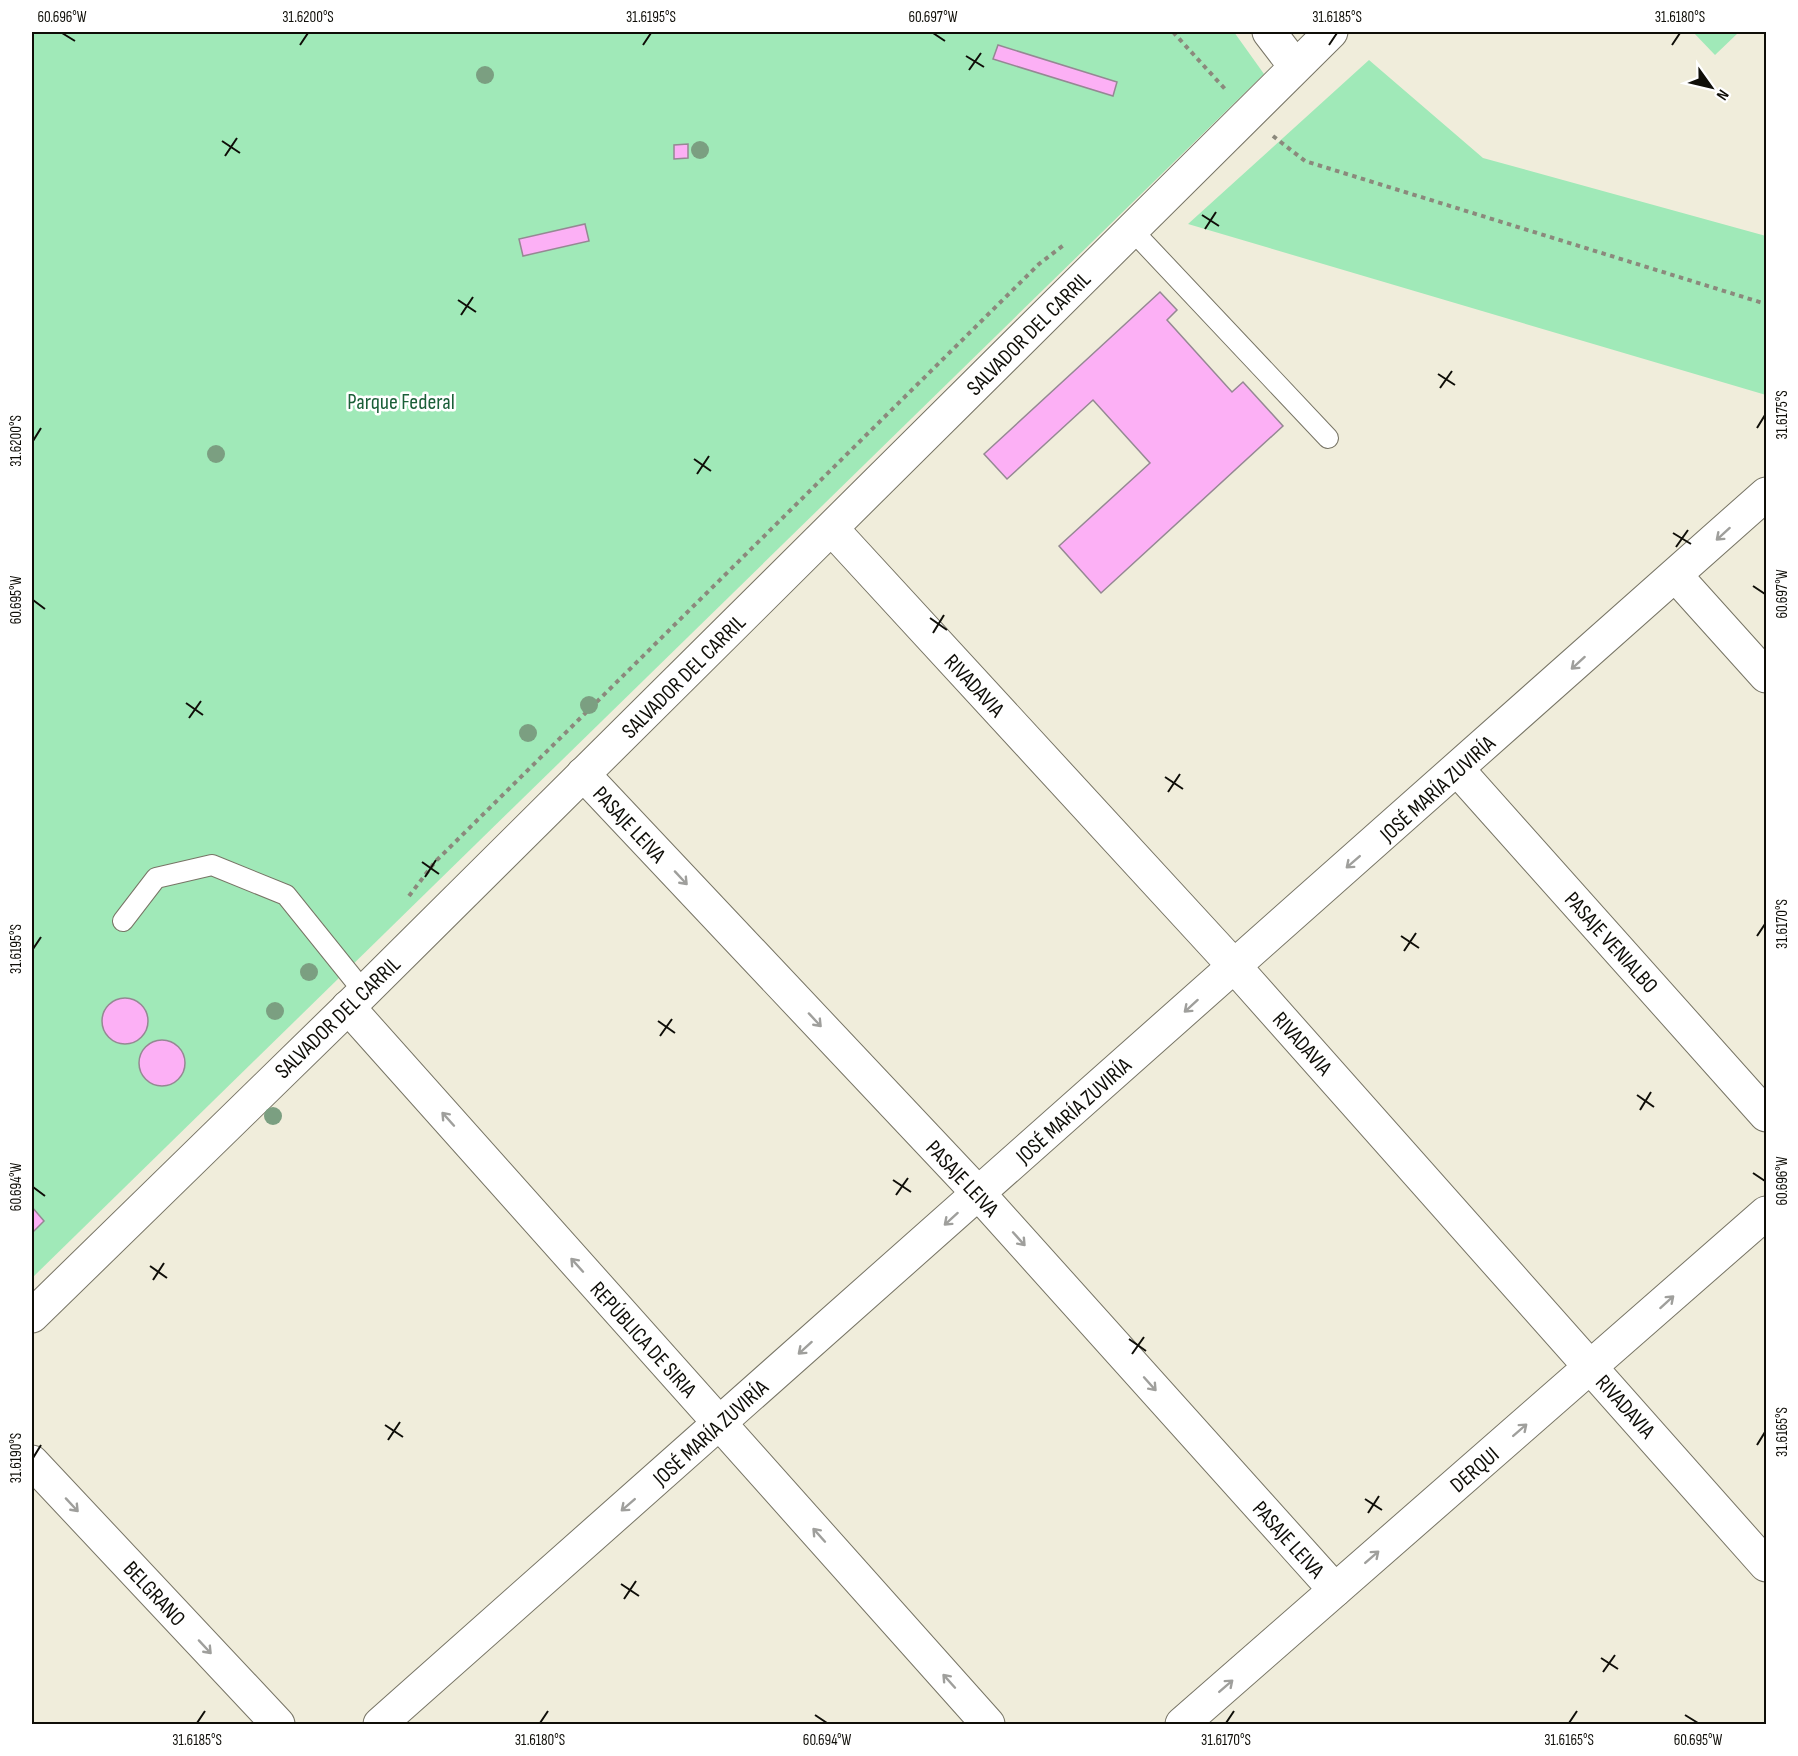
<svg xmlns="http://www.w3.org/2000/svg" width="1798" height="1756" viewBox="0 0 1798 1756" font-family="'Sofia Sans Condensed',sans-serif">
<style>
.green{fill:#a0e9b8}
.building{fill:#fcb0f5;stroke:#958893;stroke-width:1.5}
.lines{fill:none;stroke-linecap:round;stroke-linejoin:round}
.lane-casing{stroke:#777465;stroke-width:22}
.street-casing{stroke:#777465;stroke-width:35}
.secondary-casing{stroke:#777465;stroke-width:35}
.path{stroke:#8b897c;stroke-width:4;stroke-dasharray:4.5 4.5;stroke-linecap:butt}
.lane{stroke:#fff;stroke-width:20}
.street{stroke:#fff;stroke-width:33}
.secondary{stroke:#fff;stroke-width:33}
.tree{fill:#7b9f81}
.oneway{stroke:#9f9f9c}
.ticks{fill:none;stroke:#0f0e08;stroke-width:2}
.labels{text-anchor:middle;stroke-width:5;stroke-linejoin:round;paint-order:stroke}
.street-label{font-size:22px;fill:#0f0e08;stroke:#fff}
.park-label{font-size:22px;fill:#1b5f38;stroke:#fff}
.neatline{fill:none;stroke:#0f0e08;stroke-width:2}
.ticks-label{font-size:15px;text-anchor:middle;fill:#0f0e08}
</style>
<rect width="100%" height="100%" fill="#f0eddb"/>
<g class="green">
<path d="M 32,32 L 1234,32 L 1264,74 L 32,1278 Z"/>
<path d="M 1693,32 L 1739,32 L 1715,55 Z"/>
<path d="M 1369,60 L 1483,158 L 1766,236 L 1766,395 L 1188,224 Z"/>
</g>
<g class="building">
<path d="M 998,45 L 1117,82 L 1113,96 L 993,59 Z"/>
<path d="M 688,144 L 688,158 L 674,159 L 674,145 Z"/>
<path d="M 585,224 L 589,241 L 523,256 L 519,239 Z"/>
<path d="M 1160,292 L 1177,310 L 1167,320 L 1232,392 L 1243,382 L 1283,426 L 1101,593 L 1059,546 L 1150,463 L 1093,400 L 1007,479 L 984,454 Z"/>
<circle cx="125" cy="1021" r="23"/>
<circle cx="162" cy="1063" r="23"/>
<path d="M 32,1207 L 44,1221 L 32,1233 Z"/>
</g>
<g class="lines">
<defs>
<g id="lane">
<path d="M 1132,230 L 1328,438"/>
<path d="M 123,921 L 156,878 L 212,865 L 286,895 L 364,992"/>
</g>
<g id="street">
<path d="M 832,529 L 1235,967 L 1766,1565"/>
<path d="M 1676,576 L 1766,676"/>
<path d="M 1458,770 L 1766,1115"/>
<path d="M 583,774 L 979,1194 L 1335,1590"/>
<path d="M 348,1007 L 988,1724"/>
<path d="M 32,1462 L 278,1724"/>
<path d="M 380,1724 L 1766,494"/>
<path d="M 1182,1724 L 1766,1213"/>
</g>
<g id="secondary">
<path d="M 1269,32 L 1295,66"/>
<path d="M 32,1316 L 364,992 L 1331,32"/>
</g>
</defs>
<use href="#lane" class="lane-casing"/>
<use href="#street" class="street-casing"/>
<use href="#secondary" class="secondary-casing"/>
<g class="path">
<path d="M 1173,32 L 1225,89"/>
<path d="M 1273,136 L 1305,161 L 1766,304"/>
<path d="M 409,896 L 435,862 L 1039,264 L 1065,244"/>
</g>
<use href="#lane" class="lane"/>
<use href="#street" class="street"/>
<use href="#secondary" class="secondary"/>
</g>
<g class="tree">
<circle cx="485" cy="75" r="9"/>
<circle cx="700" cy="150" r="9"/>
<circle cx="216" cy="454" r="9"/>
<circle cx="589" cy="705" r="9"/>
<circle cx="528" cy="733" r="9"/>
<circle cx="309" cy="972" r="9"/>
<circle cx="275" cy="1011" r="9"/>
<circle cx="273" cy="1116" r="9"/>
</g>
<defs><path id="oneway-shaft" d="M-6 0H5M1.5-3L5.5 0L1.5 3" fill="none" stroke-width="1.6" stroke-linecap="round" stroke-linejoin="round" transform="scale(1.5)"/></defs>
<g class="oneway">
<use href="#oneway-shaft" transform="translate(1723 534) rotate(138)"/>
<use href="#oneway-shaft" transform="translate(1578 663) rotate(138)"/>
<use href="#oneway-shaft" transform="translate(1353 862) rotate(139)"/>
<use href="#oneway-shaft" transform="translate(681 878) rotate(47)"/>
<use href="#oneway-shaft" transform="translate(1191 1006) rotate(138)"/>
<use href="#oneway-shaft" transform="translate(815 1020) rotate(47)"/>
<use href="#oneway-shaft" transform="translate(448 1119) rotate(-132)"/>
<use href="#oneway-shaft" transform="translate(951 1219) rotate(138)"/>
<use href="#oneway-shaft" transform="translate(1019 1239) rotate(48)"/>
<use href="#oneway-shaft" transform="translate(577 1265) rotate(-132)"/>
<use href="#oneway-shaft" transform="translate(1667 1302) rotate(-42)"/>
<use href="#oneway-shaft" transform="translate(805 1348) rotate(138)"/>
<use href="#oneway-shaft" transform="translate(1150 1384) rotate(48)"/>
<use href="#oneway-shaft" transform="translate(1520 1430) rotate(-41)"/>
<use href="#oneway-shaft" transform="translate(72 1505) rotate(47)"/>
<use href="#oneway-shaft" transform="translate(628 1505) rotate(139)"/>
<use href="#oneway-shaft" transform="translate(819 1535) rotate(-132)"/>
<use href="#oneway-shaft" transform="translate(1372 1557) rotate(-41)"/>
<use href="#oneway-shaft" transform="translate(205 1647) rotate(47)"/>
<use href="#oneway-shaft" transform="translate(949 1681) rotate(-132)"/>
<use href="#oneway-shaft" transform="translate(1226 1686) rotate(-41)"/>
</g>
<path class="ticks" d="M 62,33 L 75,41M 933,33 L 945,41M 300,45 L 308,33M 643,45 L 651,33M 1329,45 L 1337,33M 1672,45 L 1680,33M 966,56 L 984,67M 969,70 L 981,53M 222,141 L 240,153M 225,156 L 237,138M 1202,215 L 1219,226M 1205,229 L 1216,212M 458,300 L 476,312M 461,315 L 473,297M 1438,374 L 1455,385M 1440,388 L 1452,371M 1757,428 L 1765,415M 33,441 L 41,428M 694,459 L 711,471M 697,474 L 709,456M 1673,533 L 1691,544M 1676,547 L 1688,530M 1753,586 L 1765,594M 33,600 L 45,609M 930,618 L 947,630M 933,633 L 944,615M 186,703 L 203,715M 189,718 L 201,701M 1165,777 L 1183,789M 1168,792 L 1180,774M 422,862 L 439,874M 425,877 L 436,860M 1401,936 L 1419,948M 1757,936 L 1765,924M 33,949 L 41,937M 1404,951 L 1416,933M 658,1021 L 675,1033M 660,1036 L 672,1019M 1637,1095 L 1654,1107M 1640,1110 L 1651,1092M 1753,1173 L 1765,1181M 893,1180 L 911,1192M 33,1187 L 45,1196M 896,1195 L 908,1178M 150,1266 L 167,1278M 153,1280 L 164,1263M 1129,1339 L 1146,1351M 1132,1354 L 1144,1337M 385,1425 L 403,1437M 388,1440 L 400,1422M 1757,1445 L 1765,1432M 33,1458 L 41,1445M 1365,1499 L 1382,1510M 1368,1513 L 1379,1496M 621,1584 L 639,1596M 624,1599 L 636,1581M 1601,1658 L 1618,1669M 1603,1672 L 1615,1655M 815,1715 L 827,1723M 1685,1715 L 1698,1723M 197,1723 L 205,1711M 540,1723 L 548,1711M 1226,1723 L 1234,1711M 1569,1723 L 1577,1711"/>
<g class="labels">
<g class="street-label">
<text transform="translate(1028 333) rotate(-45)" y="8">SALVADOR DEL CARRIL</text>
<text transform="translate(683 676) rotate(-45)" y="8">SALVADOR DEL CARRIL</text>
<text transform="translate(975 685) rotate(47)" y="8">RIVADAVIA</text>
<text transform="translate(1437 788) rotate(-42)" y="8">JOSÉ MARÍA ZUVIRÍA</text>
<text transform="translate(630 824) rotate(47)" y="8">PASAJE LEIVA</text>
<text transform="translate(1612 942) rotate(48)" y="8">PASAJE VENIALBO</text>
<text transform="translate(337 1017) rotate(-44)" y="8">SALVADOR DEL CARRIL</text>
<text transform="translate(1303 1043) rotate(48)" y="8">RIVADAVIA</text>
<text transform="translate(1073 1110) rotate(-42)" y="8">JOSÉ MARÍA ZUVIRÍA</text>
<text transform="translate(963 1178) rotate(47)" y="8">PASAJE LEIVA</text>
<text transform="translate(644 1339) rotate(48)" y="8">REPÚBLICA DE SIRIA</text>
<text transform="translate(1626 1406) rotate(48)" y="8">RIVADAVIA</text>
<text transform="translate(710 1432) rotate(-42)" y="8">JOSÉ MARÍA ZUVIRÍA</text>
<text transform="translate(1474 1469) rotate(-41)" y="8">DERQUI</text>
<text transform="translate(1289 1539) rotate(48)" y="8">PASAJE LEIVA</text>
<text transform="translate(155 1593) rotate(47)" y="8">BELGRANO</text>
</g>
<g class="park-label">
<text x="401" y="409">Parque Federal</text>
</g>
</g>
<rect width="1798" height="1756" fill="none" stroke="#ffffff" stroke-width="66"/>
<g transform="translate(1711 87) rotate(124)" stroke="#ffffff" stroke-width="4.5" paint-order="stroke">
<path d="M0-4.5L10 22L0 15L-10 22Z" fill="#0f0e08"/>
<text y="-9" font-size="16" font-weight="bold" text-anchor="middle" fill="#0f0e08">N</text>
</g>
<rect x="33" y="33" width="1732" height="1690" class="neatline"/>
<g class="ticks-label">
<text x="62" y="22">60.696°W</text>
<text x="308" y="22">31.6200°S</text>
<text x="651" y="22">31.6195°S</text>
<text x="933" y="22">60.697°W</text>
<text x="1337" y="22">31.6185°S</text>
<text x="1680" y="22">31.6180°S</text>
<text transform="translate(1782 415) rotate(-90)" y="5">31.6175°S</text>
<text transform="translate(16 441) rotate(-90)" y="5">31.6200°S</text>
<text transform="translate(1782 594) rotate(-90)" y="5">60.697°W</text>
<text transform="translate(16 600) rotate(-90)" y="5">60.695°W</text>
<text transform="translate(1782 924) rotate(-90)" y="5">31.6170°S</text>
<text transform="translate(16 949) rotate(-90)" y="5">31.6195°S</text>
<text transform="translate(1782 1181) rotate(-90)" y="5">60.696°W</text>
<text transform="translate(16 1187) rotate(-90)" y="5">60.694°W</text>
<text transform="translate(1782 1432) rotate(-90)" y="5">31.6165°S</text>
<text transform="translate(16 1458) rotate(-90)" y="5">31.6190°S</text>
<text x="197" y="1745">31.6185°S</text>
<text x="540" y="1745">31.6180°S</text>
<text x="827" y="1745">60.694°W</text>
<text x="1226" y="1745">31.6170°S</text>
<text x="1569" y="1745">31.6165°S</text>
<text x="1698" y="1745">60.695°W</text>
</g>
</svg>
